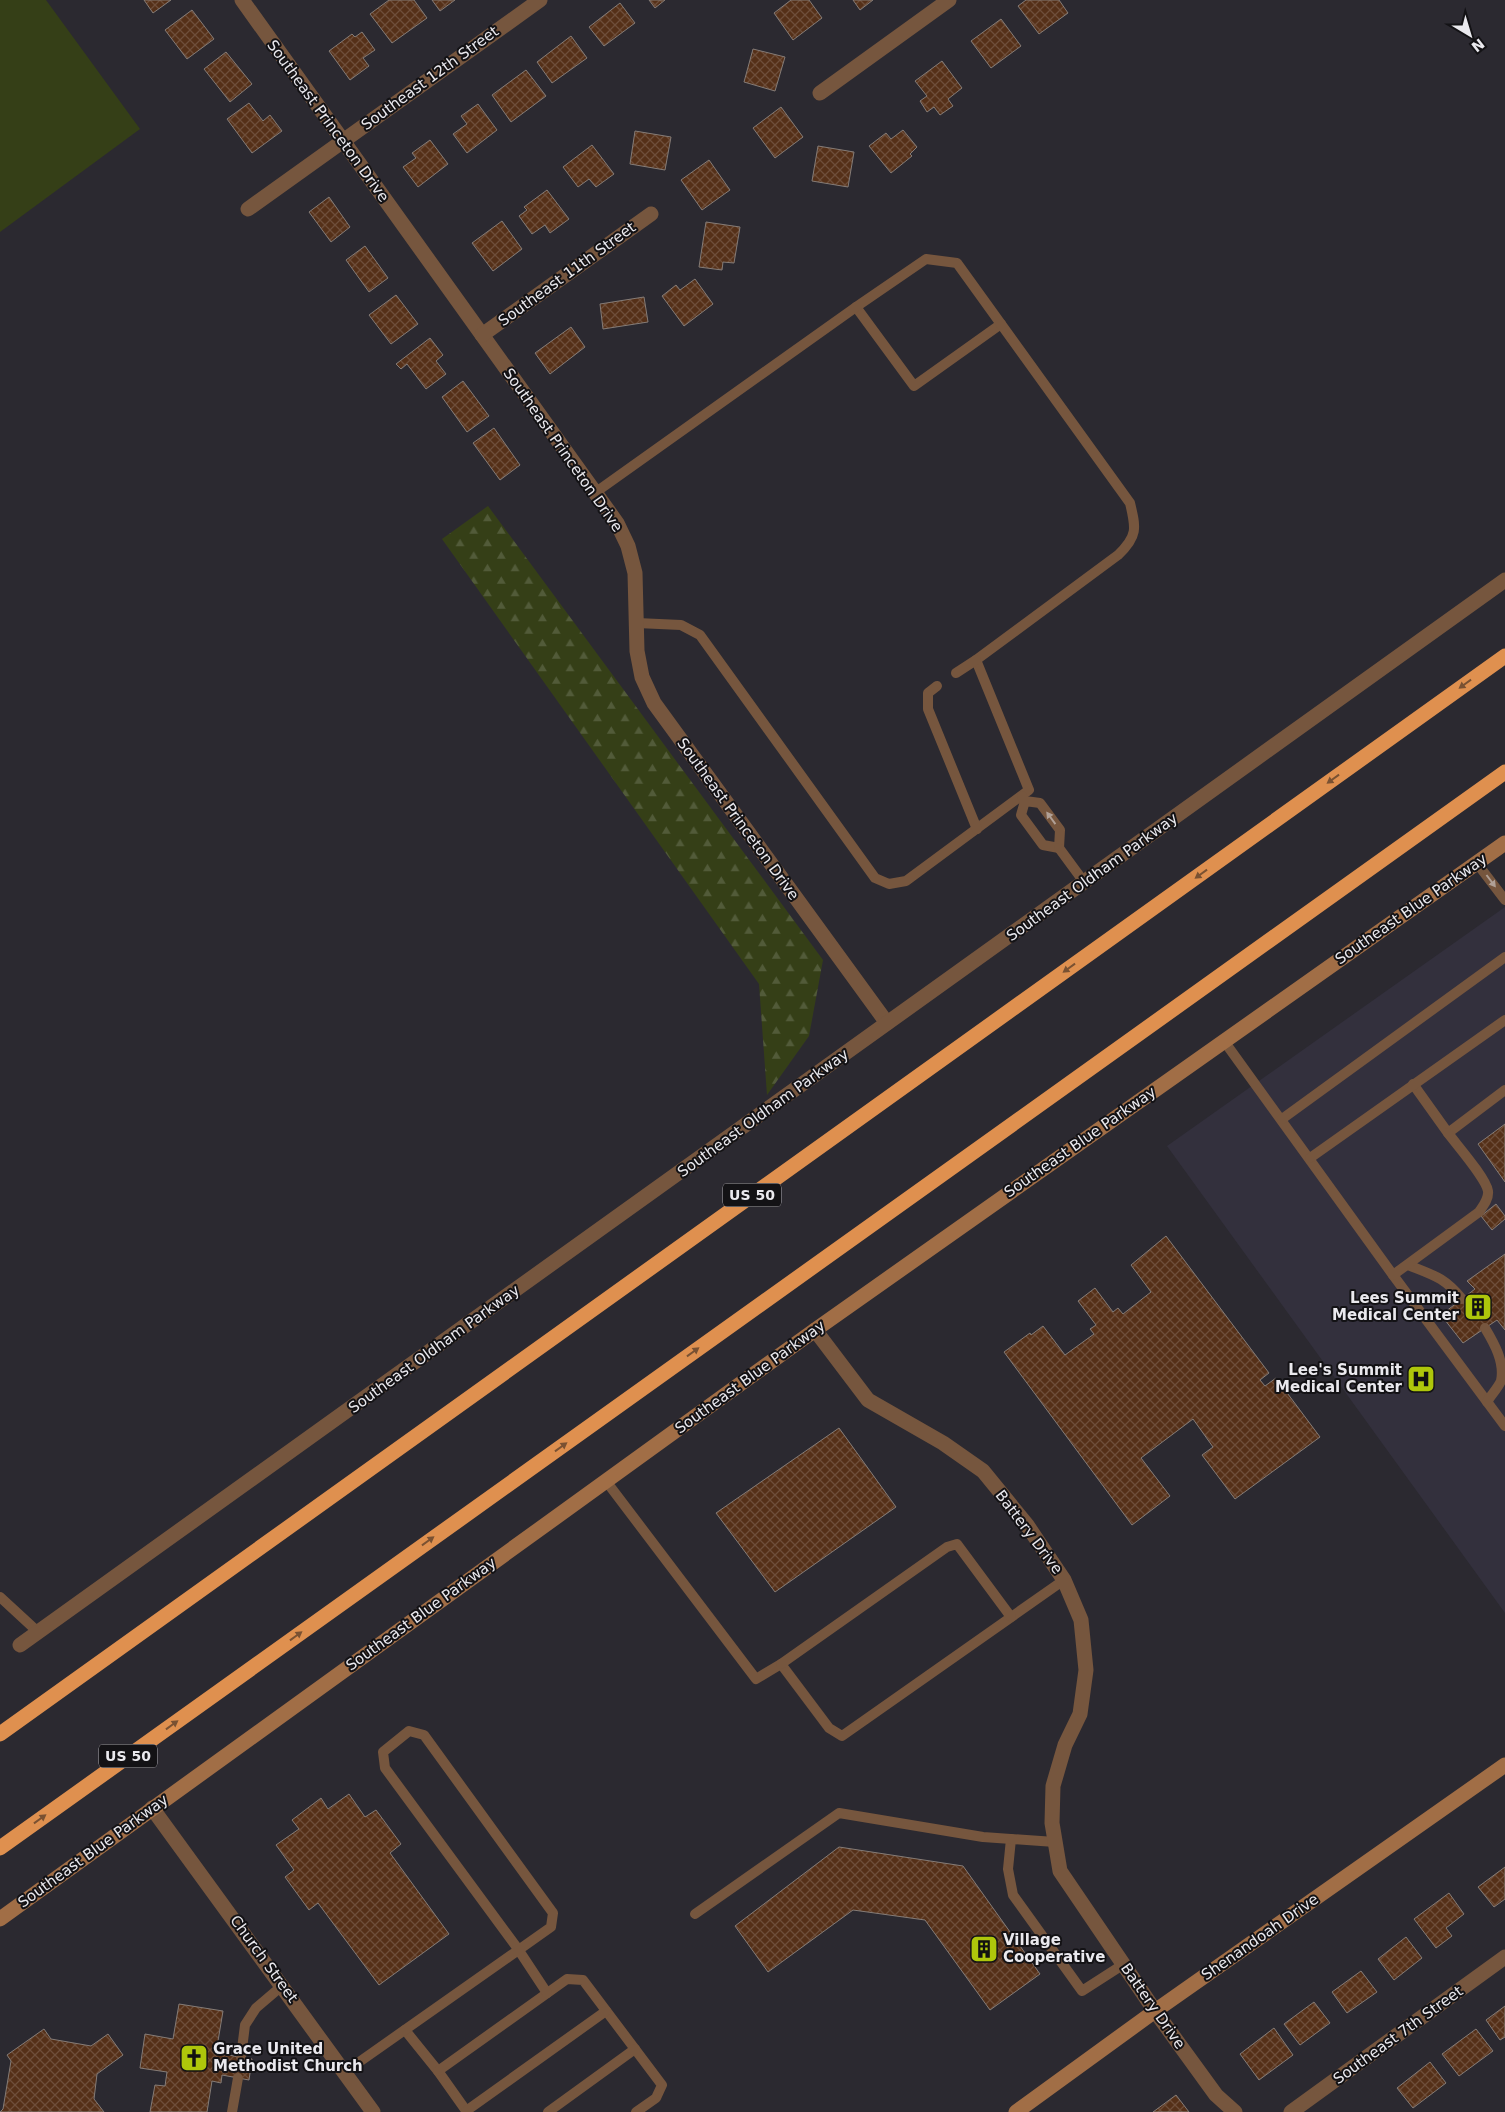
<svg xmlns="http://www.w3.org/2000/svg" width="1505" height="2112" viewBox="0 0 1505 2112" font-family="'DejaVu Sans',sans-serif">
<style>
.built{fill:#33303d}
.grass{fill:#353f17}
.forest{fill:url(#forest-firs)}
.building{fill:url(#building-cross-hatch);stroke:#857c77}
.lines{fill:none;stroke-linecap:round;stroke-linejoin:round}
.lane{stroke:#76563e;stroke-width:10}
.street{stroke:#76563e;stroke-width:15}
.secondary{stroke:#a16e46;stroke-width:15}
.highway{stroke:#df904f;stroke-width:15}
.oneway{fill:#795132}
.oneway2{fill:#b0a096}
.labels{text-anchor:middle;stroke-width:4;stroke-linejoin:round;paint-order:stroke}
.shield{fill:#131215;stroke:#aaa8ad;stroke-width:1}
.shield-label{font-size:14px;font-weight:bold;fill:#eae9ee}
.street-label{font-size:15px;fill:#eae9ee;stroke:#131215}
.poi-label{font-size:15px;font-weight:bold;fill:#eae9ee;stroke:#131215;text-anchor:end}
</style>
<defs>
<pattern id="forest-firs" width="22" height="20" patternUnits="userSpaceOnUse" patternTransform="scale(1.25)"><rect width="22" height="20" fill="#353f17"/><path d="M5 1l3.5 6h-7zM16 11l3.5 6h-7z" fill="#525b39"/></pattern>
<pattern id="building-cross-hatch" width="8" height="8" patternUnits="userSpaceOnUse" patternTransform="scale(1.25)"><rect width="8" height="8" fill="#553018"/><path d="M0 0l8 8M0 8l8-8" fill="none" stroke="#6e4e3a"/></pattern>
</defs>
<rect width="100%" height="100%" fill="#2b2930"/>
<path class="built" d="M 1505,907 L 1505,1613 L 1167,1146 Z"/>
<path class="grass" d="M 0,0 L 46,0 L 140,129 L 0,232 Z"/>
<path class="forest" d="M 488,506 L 823,960 L 809,1036 L 767,1095 L 759,984 L 442,539 Z"/>
<g class="building">
<path d="M 144,0 L 171,0 L 153,13 Z"/>
<path d="M 389,0 L 414,0 L 427,18 L 392,43 L 370,14 Z"/>
<path d="M 432,0 L 455,0 L 440,11 Z"/>
<path d="M 649,0 L 665,0 L 655,8 Z"/>
<path d="M 791,0 L 809,0 L 822,18 L 793,40 L 774,13 Z"/>
<path d="M 853,0 L 873,0 L 860,10 Z"/>
<path d="M 1026,0 L 1059,0 L 1068,13 L 1039,34 L 1018,6 Z"/>
<path d="M 620,3 L 635,23 L 604,46 L 589,27 Z"/>
<path d="M 192,10 L 214,39 L 187,59 L 165,30 Z"/>
<path d="M 1001,19 L 1021,46 L 991,68 L 971,41 Z"/>
<path d="M 362,32 L 375,50 L 363,58 L 369,66 L 350,80 L 329,51 L 352,34 L 355,37 Z"/>
<path d="M 571,36 L 587,58 L 552,83 L 537,62 Z"/>
<path d="M 753,49 L 785,57 L 775,91 L 744,82 Z"/>
<path d="M 226,52 L 252,84 L 230,102 L 204,69 Z"/>
<path d="M 942,61 L 962,88 L 948,99 L 953,106 L 940,115 L 934,107 L 927,112 L 920,101 L 927,96 L 915,81 Z"/>
<path d="M 526,70 L 546,96 L 511,122 L 492,95 Z"/>
<path d="M 249,103 L 263,121 L 270,115 L 282,131 L 252,153 L 227,119 Z"/>
<path d="M 478,104 L 497,130 L 467,153 L 453,134 L 467,124 L 461,116 Z"/>
<path d="M 781,107 L 803,137 L 775,158 L 753,128 Z"/>
<path d="M 903,130 L 917,147 L 910,154 L 912,156 L 891,173 L 869,146 L 886,133 L 891,139 Z"/>
<path d="M 635,131 L 671,137 L 665,170 L 630,164 Z"/>
<path d="M 430,140 L 448,164 L 418,187 L 403,167 L 416,158 L 412,153 Z"/>
<path d="M 592,145 L 614,174 L 596,187 L 589,179 L 578,187 L 563,167 Z"/>
<path d="M 818,146 L 854,152 L 848,187 L 812,181 Z"/>
<path d="M 709,160 L 730,190 L 702,210 L 681,180 Z"/>
<path d="M 547,190 L 569,219 L 550,233 L 545,225 L 532,234 L 519,216 L 527,210 L 524,207 Z"/>
<path d="M 329,197 L 350,227 L 331,242 L 309,212 Z"/>
<path d="M 502,221 L 522,249 L 493,271 L 472,243 Z"/>
<path d="M 706,222 L 740,227 L 734,263 L 723,262 L 722,270 L 699,267 Z"/>
<path d="M 365,246 L 388,278 L 369,292 L 346,260 Z"/>
<path d="M 695,279 L 713,304 L 684,326 L 662,296 L 676,285 L 680,290 Z"/>
<path d="M 396,295 L 418,324 L 391,344 L 369,315 Z"/>
<path d="M 644,297 L 648,322 L 603,329 L 600,304 Z"/>
<path d="M 571,327 L 585,347 L 550,374 L 535,353 Z"/>
<path d="M 430,338 L 443,355 L 436,361 L 446,374 L 426,389 L 407,364 L 401,369 L 396,364 Z"/>
<path d="M 463,381 L 489,416 L 467,432 L 442,397 Z"/>
<path d="M 494,428 L 520,465 L 500,480 L 473,443 Z"/>
<path d="M 1505,1124 L 1505,1182 L 1478,1144 Z"/>
<path d="M 1496,1204 L 1505,1216 L 1505,1219 L 1492,1230 L 1481,1216 Z"/>
<path d="M 1166,1236 L 1269,1373 L 1260,1380 L 1265,1386 L 1276,1378 L 1320,1437 L 1235,1499 L 1202,1455 L 1213,1447 L 1193,1419 L 1141,1458 L 1170,1496 L 1132,1525 L 1004,1352 L 1030,1333 L 1031,1335 L 1043,1326 L 1065,1355 L 1094,1334 L 1090,1329 L 1096,1325 L 1078,1301 L 1095,1288 L 1113,1312 L 1118,1308 L 1123,1314 L 1151,1292 L 1131,1265 Z"/>
<path d="M 1505,1254 L 1505,1330 L 1497,1320 L 1463,1343 L 1441,1315 L 1475,1289 L 1467,1281 Z"/>
<path d="M 839,1428 L 896,1507 L 775,1592 L 716,1513 Z"/>
<path d="M 349,1794 L 365,1817 L 376,1810 L 401,1844 L 390,1853 L 449,1934 L 379,1985 L 318,1903 L 309,1910 L 285,1877 L 294,1870 L 276,1845 L 299,1829 L 292,1820 L 321,1798 L 328,1809 Z"/>
<path d="M 839,1847 L 963,1866 L 1040,1974 L 990,2010 L 925,1920 L 853,1910 L 768,1972 L 735,1926 Z"/>
<path d="M 1505,1867 L 1505,1899 L 1494,1907 L 1478,1887 Z"/>
<path d="M 1449,1893 L 1464,1914 L 1446,1928 L 1452,1936 L 1436,1948 L 1414,1919 Z"/>
<path d="M 1406,1937 L 1422,1958 L 1394,1980 L 1378,1959 Z"/>
<path d="M 1361,1971 L 1377,1992 L 1347,2013 L 1332,1992 Z"/>
<path d="M 1314,2002 L 1330,2023 L 1300,2045 L 1284,2024 Z"/>
<path d="M 179,2004 L 223,2011 L 217,2047 L 229,2049 L 228,2055 L 252,2059 L 249,2080 L 222,2075 L 221,2083 L 212,2081 L 207,2112 L 150,2112 L 155,2085 L 165,2086 L 167,2072 L 140,2068 L 145,2034 L 173,2039 Z"/>
<path d="M 1505,2006 L 1505,2037 L 1500,2040 L 1486,2020 Z"/>
<path d="M 1274,2028 L 1293,2055 L 1259,2080 L 1240,2054 Z"/>
<path d="M 44,2029 L 51,2039 L 91,2046 L 108,2034 L 123,2055 L 97,2074 L 94,2099 L 104,2112 L 0,2112 L 3,2109 L 11,2061 L 7,2055 Z"/>
<path d="M 1476,2029 L 1493,2051 L 1459,2076 L 1442,2054 Z"/>
<path d="M 1430,2062 L 1446,2083 L 1413,2108 L 1397,2088 Z"/>
<path d="M 1176,2095 L 1189,2112 L 1153,2112 Z"/>
</g>
<g class="lines">
<g class="lane">
<path d="M 856,307 L 914,386 L 1001,324"/>
<path d="M 596,492 L 856,307 L 926,259 L 957,263 L 1130,503 C 1136,528 1138,536 1118,555 L 976,660 L 1029,790 L 906,881 L 889,884 L 875,878 L 700,635 L 681,625 L 637,623"/>
<path d="M 956,673 L 976,660"/>
<path d="M 937,686 L 928,693 L 928,709 L 977,829"/>
<path d="M 1022,796 L 1025,801 L 1021,815 L 1043,845 L 1059,848 L 1060,830 L 1040,803 L 1025,801"/>
<path d="M 1059,848 L 1084,882"/>
<path d="M 1476,862 L 1505,900"/>
<path d="M 1224,1041 L 1393,1275 L 1505,1426"/>
<path d="M 1413,1084 L 1448,1133 L 1505,1090"/>
<path d="M 1282,1119 L 1505,957"/>
<path d="M 1310,1158 L 1505,1020"/>
<path d="M 1408,1265 C 1433,1275 1444,1277 1462,1299"/>
<path d="M 1393,1275 L 1479,1212 C 1483,1206 1489,1199 1488,1191 C 1486,1178 1456,1144 1448,1133"/>
<path d="M 1485,1328 C 1494,1343 1505,1362 1501,1381 C 1498,1388 1491,1395 1487,1402"/>
<path d="M 606,1481 L 756,1679 L 781,1664 L 829,1728 L 842,1736 L 1064,1580"/>
<path d="M 0,1597 L 38,1632"/>
<path d="M 781,1664 L 947,1547 L 957,1544 L 1011,1617"/>
<path d="M 1011,1839 L 1008,1869 L 1013,1895 L 1082,1991 L 1124,1964"/>
<path d="M 695,1914 L 839,1813 L 983,1837 L 1055,1842"/>
<path d="M 405,2030 L 438,2071 L 467,2112"/>
<path d="M 241,2057 L 245,2025 L 256,2008 L 283,1985"/>
<path d="M 438,2071 L 567,1979 L 583,1980 L 662,2085 L 656,2098 L 636,2112"/>
<path d="M 345,2072 L 551,1927 L 553,1913 L 424,1735 L 409,1731 L 383,1752 L 385,1768 L 518,1949 L 547,1993"/>
<path d="M 466,2111 L 606,2011"/>
<path d="M 232,2112 L 238,2078"/>
<path d="M 548,2112 L 635,2049"/>
</g>
<g class="street">
<path d="M 242,0 L 617,523 L 628,546 L 635,573 L 637,651 L 642,677 L 654,703 L 887,1023"/>
<path d="M 820,93 L 949,0"/>
<path d="M 248,209 L 540,0"/>
<path d="M 482,335 L 651,214"/>
<path d="M 815,1330 L 868,1400 L 943,1443 L 983,1471 L 1027,1525 L 1064,1580 L 1081,1620 L 1086,1670 L 1080,1714 L 1065,1745 L 1053,1786 L 1052,1823 L 1060,1871 L 1155,2011 L 1216,2095 L 1235,2112"/>
<path d="M 20,1645 L 1505,580"/>
<path d="M 152,1808 L 373,2112"/>
<path d="M 1291,2112 L 1505,1957"/>
</g>
<g class="secondary">
<path d="M 0,1919 L 815,1330 L 1505,843"/>
<path d="M 1016,2112 L 1155,2011 L 1505,1765"/>
</g>
<g class="highway">
<path d="M 0,1734 L 1505,656"/>
<path d="M 0,1848 L 1505,772"/>
</g>
</g>
<defs><path id="oneway-solid" d="M-6-.8H1V-3.2L6.5 0L1 3.2V.8H-6Z" transform="scale(1.25)"/></defs>
<g class="oneway">
<use href="#oneway-solid" transform="translate(1465 684) rotate(144)"/>
<use href="#oneway-solid" transform="translate(1333 779) rotate(144)"/>
<use href="#oneway-solid" transform="translate(1201 874) rotate(144)"/>
<use href="#oneway-solid" transform="translate(1069 968) rotate(144)"/>
<use href="#oneway-solid" transform="translate(693 1352) rotate(-36)"/>
<use href="#oneway-solid" transform="translate(561 1447) rotate(-36)"/>
<use href="#oneway-solid" transform="translate(428 1541) rotate(-36)"/>
<use href="#oneway-solid" transform="translate(296 1636) rotate(-36)"/>
<use href="#oneway-solid" transform="translate(172 1725) rotate(-36)"/>
<use href="#oneway-solid" transform="translate(40 1819) rotate(-36)"/>
</g>
<g class="oneway2">
<use href="#oneway-solid" transform="translate(1051 818) rotate(-126)"/>
<use href="#oneway-solid" transform="translate(1491 881) rotate(53)"/>
</g>
<defs>
<symbol id="building-square" viewBox="-11 -11 22 22"><rect x="-9" y="-9" width="18" height="18" rx="4" fill="#aec60b" stroke="#131215"/><path d="M-4-6H4V6H1V3H-1V6H-4ZM-2.5-4.3h1.7v1.8h-1.7ZM.8-4.3h1.7v1.8H.8ZM-2.5-1h1.7V.8h-1.7ZM.8-1h1.7V.8H.8Z" fill="#111"/></symbol>
<symbol id="hospital-square" viewBox="-11 -11 22 22"><rect x="-9" y="-9" width="18" height="18" rx="4" fill="#aec60b" stroke="#131215"/><path d="M-5-5h3v3.5h4V-5h3V5h-3V1.5h-4V5h-3Z" fill="#111"/></symbol>
<symbol id="church-square" viewBox="-11 -11 22 22"><rect x="-9" y="-9" width="18" height="18" rx="4" fill="#aec60b" stroke="#131215"/><path d="M-1.2-6h2.4v3.5h3.3v2.4h-3.3V6h-2.4V-.1h-3.3v-2.4h3.3Z" fill="#111"/></symbol>
</defs>
<g fill-rule="evenodd">
<use href="#building-square" x="1462" y="1291" width="32" height="32"/>
<use href="#hospital-square" x="1405" y="1363" width="32" height="32"/>
<use href="#building-square" x="968" y="1933" width="32" height="32"/>
<use href="#church-square" x="178" y="2042" width="32" height="32"/>
</g>
<g class="labels">
<g class="shield">
<rect x="723" y="1183.5" width="58" height="23" rx="4"/>
<rect x="99" y="1744.5" width="58" height="23" rx="4"/>
</g>
<g class="shield-label">
<text x="752" y="1200">US 50</text>
<text x="128" y="1761">US 50</text>
</g>
<g class="street-label">
<text transform="translate(430 78) rotate(-36)" y="5">Southeast 12th Street</text>
<text transform="translate(328 121) rotate(54)" y="5">Southeast Princeton Drive</text>
<text transform="translate(567 274) rotate(-36)" y="5">Southeast 11th Street</text>
<text transform="translate(563 450) rotate(55)" y="5">Southeast Princeton Drive</text>
<text transform="translate(738 819) rotate(54)" y="5">Southeast Princeton Drive</text>
<text transform="translate(1092 877) rotate(-36)" y="5">Southeast Oldham Parkway</text>
<text transform="translate(1411 909) rotate(-35)" y="5">Southeast Blue Parkway</text>
<text transform="translate(763 1113) rotate(-36)" y="5">Southeast Oldham Parkway</text>
<text transform="translate(1080 1142) rotate(-35)" y="5">Southeast Blue Parkway</text>
<text transform="translate(434 1349) rotate(-36)" y="5">Southeast Oldham Parkway</text>
<text transform="translate(750 1377) rotate(-36)" y="5">Southeast Blue Parkway</text>
<text transform="translate(1029 1532) rotate(53)" y="5">Battery Drive</text>
<text transform="translate(421 1614) rotate(-36)" y="5">Southeast Blue Parkway</text>
<text transform="translate(93 1851) rotate(-36)" y="5">Southeast Blue Parkway</text>
<text transform="translate(1260 1937) rotate(-35)" y="5">Shenandoah Drive</text>
<text transform="translate(264 1959) rotate(54)" y="5">Church Street</text>
<text transform="translate(1153 2006) rotate(55)" y="5">Battery Drive</text>
<text transform="translate(1398 2035) rotate(-36)" y="5">Southeast 7th Street</text>
</g>
<g class="poi-label">
<text x="1459" y="1303">Lees Summit<tspan x="1459" dy="17">Medical Center</tspan></text>
<text x="1402" y="1375">Lee's Summit<tspan x="1402" dy="17">Medical Center</tspan></text>
<text x="1003" y="1945" text-anchor="start">Village<tspan x="1003" dy="17">Cooperative</tspan></text>
<text x="213" y="2054" text-anchor="start">Grace United<tspan x="213" dy="17">Methodist Church</tspan></text>
</g>
</g>
<g transform="translate(1470 35) rotate(142)" stroke="#131215" stroke-width="4" paint-order="stroke">
<path d="M0-4L9 19L0 12L-9 19Z" fill="#eae9ee"/>
<text y="-8" font-size="14" font-weight="bold" text-anchor="middle" fill="#eae9ee">N</text>
</g>
</svg>
